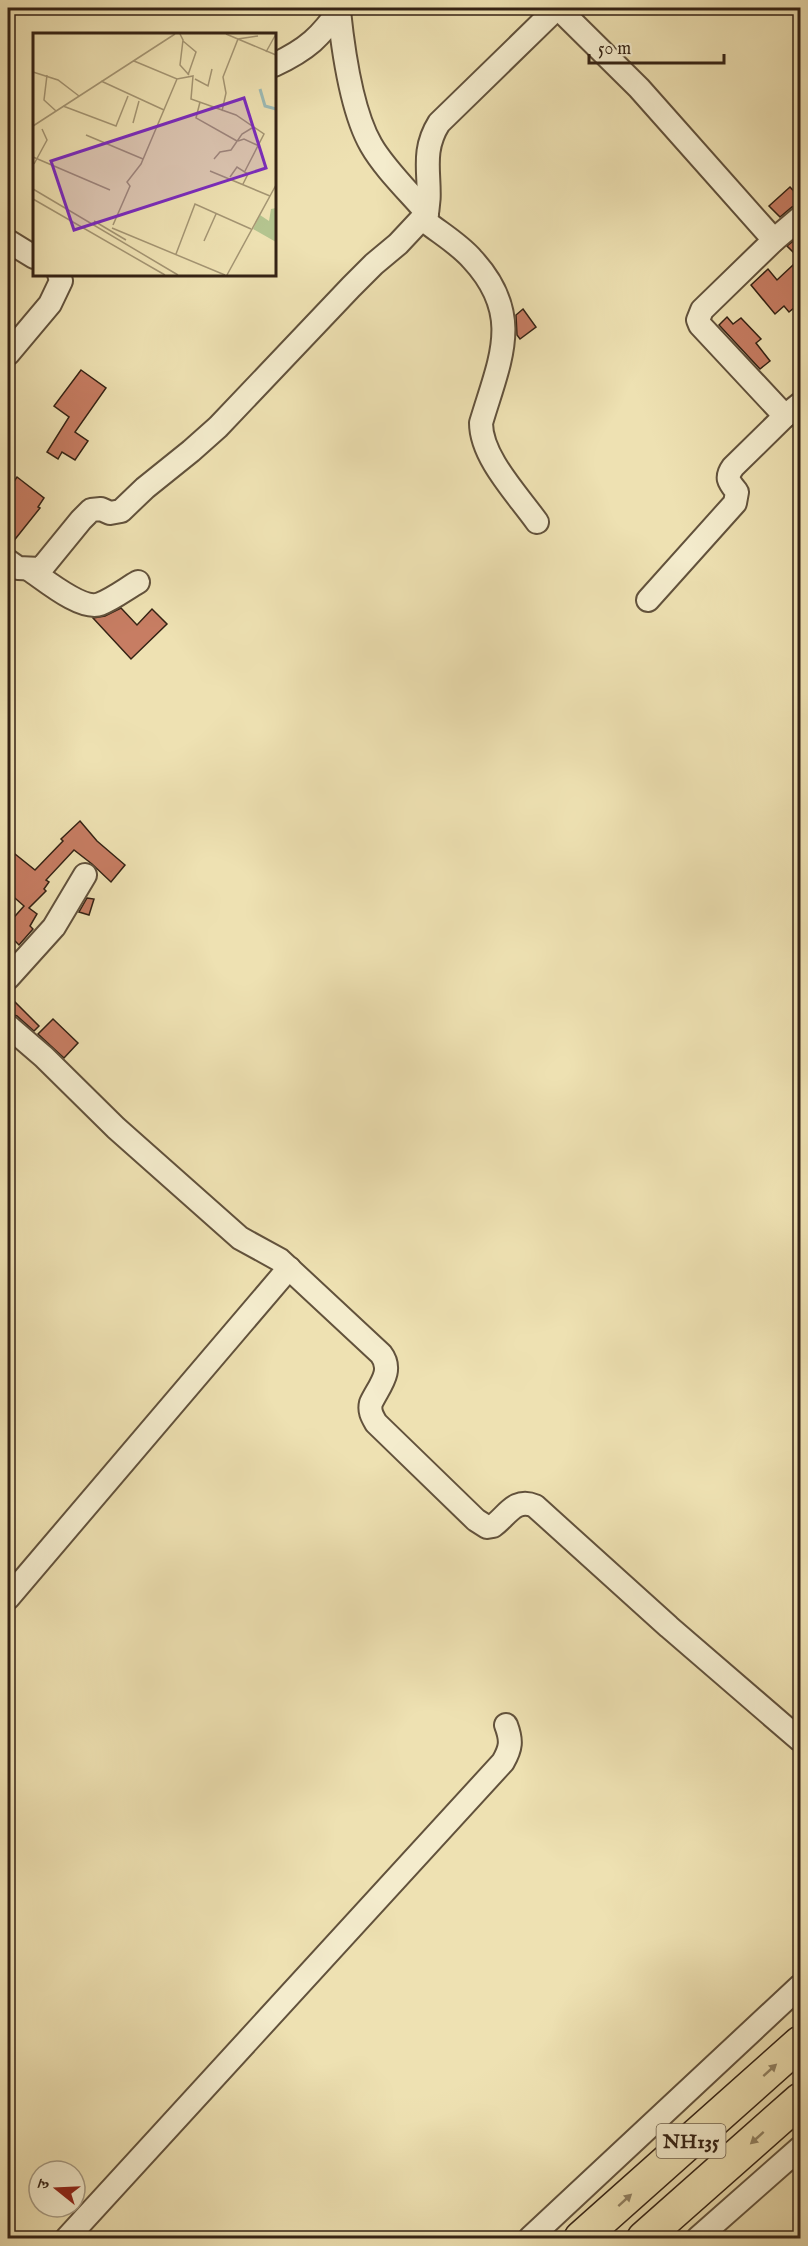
<svg xmlns="http://www.w3.org/2000/svg" width="808" height="2246" viewBox="0 0 808 2246" font-family="'IM FELL English','Noto Serif Devanagari',serif">
<style>
.building{fill:#c77d63;stroke:#342214;stroke-width:1.5}
.lines{fill:none;stroke-linecap:round;stroke-linejoin:round}
.minor-casing{stroke:#62523c;stroke-width:26}
.highway-casing{stroke:#342214;stroke-width:36}
.minor{stroke:#f4eccd;stroke-width:22}
.highway{stroke:#eee1b2;stroke-width:33}
.oneway{fill:#918263}
.labels{text-anchor:middle;stroke-width:5;stroke-linejoin:round;paint-order:stroke}
.shield{fill:#f4eccd;stroke:#6e5f4c;stroke-width:1.5}
.shield-label{font-size:20px;font-weight:bold;fill:#342214}
.inset-river{fill:none;stroke:#9dbbb6;stroke-width:3}
.inset-road{fill:none;stroke:#a49573;stroke-width:1.5}
.view{fill:#7b2cbf;fill-opacity:0.15;stroke:#7b2cbf;stroke-width:3}
.inset-edge{fill:none;stroke:#342214;stroke-width:3}
</style>
<rect width="100%" height="100%" fill="#eee1b2"/>
<filter id="stains"><feTurbulence type="fractalNoise" baseFrequency=".00333" numOctaves="4"/><feColorMatrix values="0 0 0 0 .2 0 0 0 0 .09 0 0 0 0 .02 0 0 0 .5 -.17"/></filter>
<radialGradient id="worn" r=".72"><stop offset=".6" stop-color="#630" stop-opacity="0"/><stop offset="1" stop-color="#630" stop-opacity=".3"/></radialGradient>
<g class="building">
<path d="M 790,187 L 801,199 L 801,205 L 792,207 L 780,217 L 769,206 Z"/>
<path d="M 801,235 L 801,260 L 787,246 Z"/>
<path d="M 793,265 L 801,272 L 801,302 L 789,312 L 784,306 L 775,314 L 751,285 L 768,269 L 777,280 Z"/>
<path d="M 523,309 L 536,327 L 520,339 L 517,335 L 516,315 Z"/>
<path d="M 727,317 L 733,324 L 741,318 L 761,339 L 756,343 L 770,361 L 760,369 L 719,325 Z"/>
<path d="M 81,370 L 106,388 L 75,432 L 88,441 L 75,460 L 62,452 L 58,459 L 47,452 L 69,417 L 54,406 Z"/>
<path d="M 17,477 L 44,498 L 38,507 L 40,508 L 8,548 L 8,490 Z"/>
<path d="M 121,608 L 137,625 L 152,609 L 167,624 L 131,659 L 93,618 L 105,616 Z"/>
<path d="M 80,821 L 97,841 L 125,865 L 111,882 L 92,864 L 74,850 L 46,880 L 49,882 L 44,889 L 46,891 L 29,908 L 37,914 L 30,926 L 33,929 L 19,945 L 8,934 L 8,924 L 24,906 L 8,892 L 8,863 L 15,854 L 35,870 L 63,841 L 61,839 Z"/>
<path d="M 87,898 L 94,899 L 89,915 L 79,912 Z"/>
<path d="M 8,995 L 39,1026 L 34,1031 L 17,1016 L 8,1013 Z"/>
<path d="M 53,1019 L 78,1043 L 64,1058 L 38,1034 Z"/>
</g>
<g class="lines">
<defs>
<g id="minor">
<path d="M 558,8 L 639,88 L 774,240"/>
<path d="M 339,11 C 343,49 352,112 371,145 C 384,168 409,192 427,213 L 425,221 C 440,233 459,244 472,259 C 524,315 500,359 481,423 C 481,457 517,494 537,522"/>
<path d="M 274,65 C 308,49 320,37 341,8"/>
<path d="M 425,221 C 436,184 417,158 439,123 L 557,8"/>
<path d="M 8,241 L 34,257"/>
<path d="M 8,354 L 50,304 L 61,281 L 59,274"/>
<path d="M 785,416 L 700,325 L 698,320 L 702,310 L 774,240 L 800,218"/>
<path d="M 8,561 L 18,568 L 41,569 L 81,520 L 91,510 L 101,509 L 110,513 L 121,511 L 145,488 L 191,451 L 218,427 L 351,287 L 374,264 L 398,244 L 427,213"/>
<path d="M 30,570 C 45,580 82,611 100,604 C 113,599 126,589 138,582"/>
<path d="M 648,600 L 735,503 L 737,492 C 729,482 725,478 733,467 L 785,416 L 800,404"/>
<path d="M 8,978 L 54,927 L 85,875"/>
<path d="M 8,1026 L 44,1057 L 116,1128 L 240,1238 L 280,1260 L 381,1354 C 394,1371 379,1386 371,1403 C 369,1411 372,1416 376,1423 L 476,1520 L 487,1527 L 493,1526 C 507,1516 515,1497 535,1506 L 669,1627 L 800,1740"/>
<path d="M 8,1598 L 289,1268"/>
<path d="M 67,2238 L 503,1762 C 511,1748 512,1741 506,1725"/>
<path d="M 530,2238 L 800,1986"/>
<path d="M 698,2238 L 800,2148"/>
</g>
<g id="highway">
<path d="M 581,2238 L 800,2043"/>
<path d="M 644,2238 L 800,2100"/>
</g>
</defs>
<use href="#minor" class="minor-casing"/>
<use href="#highway" class="highway-casing"/>
<use href="#minor" class="minor"/>
<use href="#highway" class="highway"/>
</g>
<defs><path id="oneway-solid" d="M-6-.8H1V-3.2L6.5 0L1 3.2V.8H-6Z" transform="scale(1.5)"/></defs>
<g class="oneway">
<use href="#oneway-solid" transform="translate(770 2070) rotate(-42)"/>
<use href="#oneway-solid" transform="translate(757 2138) rotate(138)"/>
<use href="#oneway-solid" transform="translate(625 2200) rotate(-42)"/>
</g>
<g class="labels">
<rect class="shield" x="656.5" y="2124" width="69" height="34" rx="4.5"/>
<g class="shield-label">
<text x="691" y="2148">NH135</text>
</g>
</g>
<g transform="translate(33 33)">
<rect width="243" height="243" fill="#eee1b2"/>
<path d="M 243,175 L 243,209 L 220,196 L 227,182 L 236,188 L 238,176 Z" fill="#b4c48f"/>
<path class="inset-river" d="M 227,56 L 232,73 L 243,76"/>
<path class="inset-road" d="M 147,1 L 150,7 L 147,32 L 156,42M 193,1 L 243,22M 150,8 L 163,19 L 155,42M 233,19 L 243,1M 101,28 L 144,46 L 160,43 L 158,66 L 203,82 L 231,101 L 212,138M 0,39 L 25,47 L 46,63M 14,42 L 11,67 L 23,78M 162,46 L 175,53 L 179,36M 68,48 L 131,77M 167,69 L 163,85 L 204,108M 30,73 L 83,93 L 95,63M 189,78 L 193,60 L 190,44 L 205,6 L 225,3M 100,90 L 106,68M 0,93 L 142,1M 53,102 L 110,126M 205,108 L 211,106 L 226,113M 0,124 L 77,157M 181,126 L 187,119 L 198,117 L 209,101 L 219,95M 1,131 L 14,107 L 9,96M 177,138 L 237,163M 197,144 L 204,134 L 215,141 L 210,151M 0,156 L 145,242M 0,166 L 132,242M 61,188 L 93,207M 80,192 L 97,153 L 94,149 L 108,131 L 144,46M 79,195 L 192,242M 171,208 L 183,181M 143,221 L 162,171 L 218,196M 194,242 L 243,152"/>
<path class="view" d="M 211,65 L 233,135 L 41,197 L 18,128 Z"/>
<rect width="243" height="243" class="inset-edge"/>
</g>
<rect width="808" height="2246" fill="none" stroke="#eee1b2" stroke-width="30"/>
<rect x="9" y="9" width="790" height="2228" fill="none" stroke="#342214" stroke-width="3"/>
<rect x="15" y="15" width="778" height="2216" fill="none" stroke="#342214" stroke-width="1.5"/>
<g transform="translate(57 2189) rotate(288)"><circle r="28" fill="#f4eccd" stroke="#a79b83" stroke-width="1.5"/>
<path d="M0-4.5L10 22L0 15L-10 22Z" fill="#8f2418"/>
<text y="-9" font-size="16" font-weight="bold" text-anchor="middle" fill="#342214">उ</text>
</g>
<path d="M589 54v9h135v-9" fill="none" stroke="#342214" stroke-width="3"/>
<text x="598" y="54" font-size="18" fill="#342214" stroke="#f4eccd" stroke-width="4.5" paint-order="stroke">50 m</text>
<rect width="100%" height="100%" filter="url(#stains)"/>
<rect width="100%" height="100%" fill="url(#worn)"/>
</svg>
